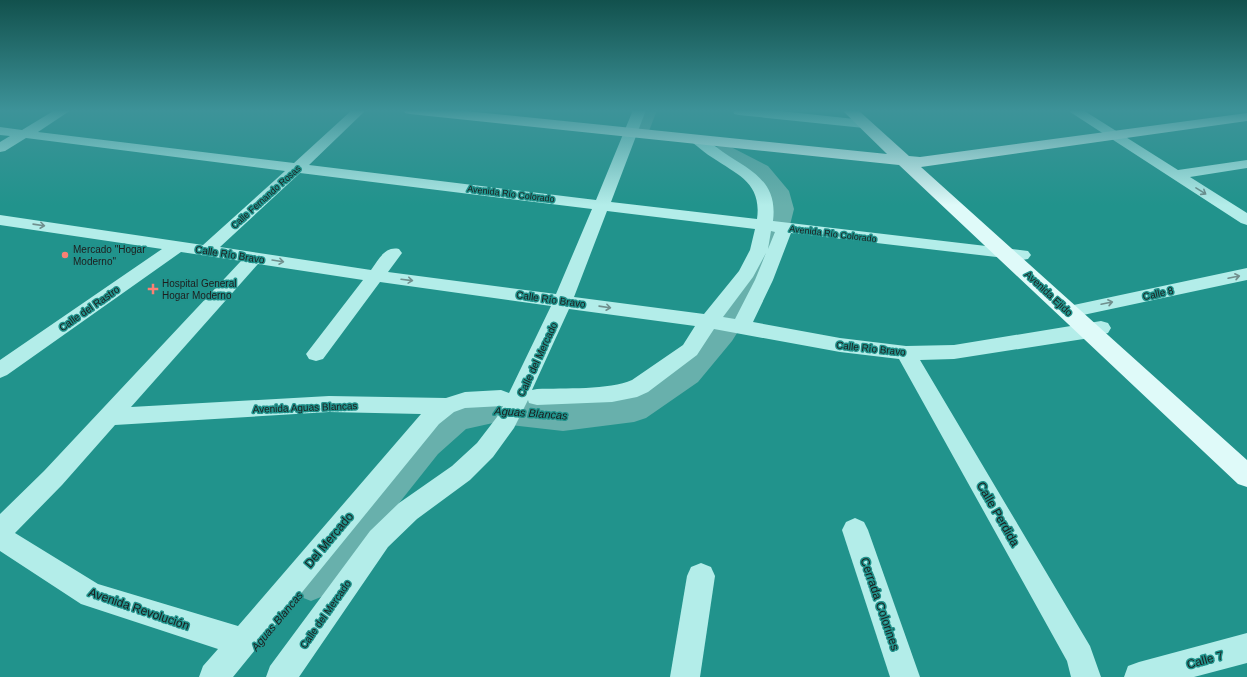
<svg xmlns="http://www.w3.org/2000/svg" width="1247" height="677" viewBox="0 0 1247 677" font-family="Helvetica,sans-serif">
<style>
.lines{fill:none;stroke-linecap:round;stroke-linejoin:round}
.river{fill:#68b0ac;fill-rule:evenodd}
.street{fill:#b3ede9;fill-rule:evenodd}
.secondary{fill:#dffaf9;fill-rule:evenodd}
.oneway{stroke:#708f8d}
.poi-dot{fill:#fa8074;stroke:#21938c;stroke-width:1.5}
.labels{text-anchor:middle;stroke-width:3;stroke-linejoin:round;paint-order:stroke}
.far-street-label{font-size:9px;fill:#1d1d1d;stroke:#21938c}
.poi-label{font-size:10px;fill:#1d1d1d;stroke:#21938c;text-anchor:start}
.street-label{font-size:10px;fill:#1d1d1d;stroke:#21938c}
.water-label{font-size:11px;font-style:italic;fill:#1a1c1c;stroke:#21938c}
.near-street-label{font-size:12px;fill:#1d1d1d;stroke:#21938c}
</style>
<rect width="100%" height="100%" fill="#21938c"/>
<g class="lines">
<g class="river">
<path d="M 636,110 L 657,110 L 649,131 L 641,133 L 633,131 L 630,126 Z"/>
<path d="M 723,145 L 731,147 L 768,166 L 789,191 L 794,209 L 787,237 L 771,279 L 732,341 L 698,382 L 646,418 L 634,422 L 563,431 L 493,423 L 466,429 L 438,454 L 326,595 L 311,601 L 296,595 L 289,580 L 296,565 L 412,432 L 442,408 L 493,395 L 563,403 L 626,395 L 674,364 L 710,325 L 742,278 L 759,237 L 768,209 L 765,192 L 752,176 L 715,157 L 711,152 L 715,147 Z"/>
</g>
<g class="street">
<path d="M 55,110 L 71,110 L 38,132 L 294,163 L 352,110 L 366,110 L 309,165 L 596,200 L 633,110 L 646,110 L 611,202 L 757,219 C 762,183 738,175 713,158 C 706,154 700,148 693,143 L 691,140 L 693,137 L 698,136 L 703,137 C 710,142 716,147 723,152 C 751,171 778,181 773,221 L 1028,251 L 1031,255 L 1028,259 L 1022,260 L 791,233 L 773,280 L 753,322 L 840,338 L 906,346 L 954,345 L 1101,321 L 1108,323 L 1111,328 L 1108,333 L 1090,338 L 954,359 L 920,360 L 1090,646 L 1101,677 L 1071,677 L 1067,661 L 899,359 L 840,352 L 714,329 L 697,355 L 648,392 L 637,397 L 612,402 L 537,405 L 529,403 L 528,400 L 514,428 L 493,457 L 470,480 L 417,519 L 388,547 L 299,677 L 266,677 L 270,666 L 370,531 L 399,503 L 452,466 L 477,443 L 497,417 L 503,406 L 465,408 L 454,412 L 439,424 L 233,677 L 199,677 L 203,666 L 218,649 L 81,604 L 0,551 L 0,514 L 44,471 L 241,261 L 181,252 L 7,375 L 0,378 L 0,360 L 162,249 L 0,225 L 0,215 L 203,245 L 285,171 L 26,138 L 5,151 L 0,152 L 0,142 L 10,136 L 0,135 L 0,127 L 22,130 ZM 300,173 L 592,209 L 556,294 L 388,272 L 402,253 L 399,249 C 385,246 379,259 371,270 L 220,247 ZM 607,211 L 755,229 L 750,250 L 739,271 L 704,314 L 574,297 ZM 771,231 L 775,232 L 768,249 ZM 766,253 L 755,280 L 735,319 L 723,317 L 753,277 ZM 258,264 L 363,280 L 306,354 L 309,359 L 316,361 L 323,359 L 380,282 L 551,306 L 509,393 L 501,390 L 465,392 L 446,398 L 329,396 L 131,407 ZM 569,309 L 695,326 L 683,345 L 632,380 C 610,390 563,388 537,389 L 532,390 ZM 329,412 L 421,414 L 238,626 L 98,584 L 15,533 L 62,485 L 115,425 Z"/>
<path d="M 733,110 L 771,110 L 864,120 L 869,121 L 871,124 L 869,127 L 864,128 L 739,115 L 734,114 Z"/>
<path d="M 1067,110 L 1083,110 L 1178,170 L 1247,160 L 1247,168 L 1190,177 L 1247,213 L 1247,225 L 1241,223 Z"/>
<path d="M 1247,268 L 1247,280 L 1069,318 L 1062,317 L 1059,312 L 1062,307 L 1069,306 Z"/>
<path d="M 855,518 L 864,522 L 868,530 L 920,677 L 890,677 L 842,530 L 846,522 Z"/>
<path d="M 701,563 L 711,567 L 715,576 L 700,677 L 670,677 L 687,576 L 691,567 Z"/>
<path d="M 1247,633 L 1247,663 L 1194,677 L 1124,677 L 1128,666 L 1139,662 Z"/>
</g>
<path class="secondary" d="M 403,110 L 456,110 L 887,154 L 842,110 L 858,110 L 909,156 L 920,157 L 1247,113 L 1247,121 L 921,167 L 1247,460 L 1247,487 L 1238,484 L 899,165 L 410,114 L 405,113 Z"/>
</g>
<defs><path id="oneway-shaft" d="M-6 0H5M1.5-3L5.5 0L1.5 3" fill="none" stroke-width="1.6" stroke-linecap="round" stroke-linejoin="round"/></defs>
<g class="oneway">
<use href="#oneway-shaft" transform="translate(1201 191) rotate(32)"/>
<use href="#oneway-shaft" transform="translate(39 225) rotate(8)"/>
<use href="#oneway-shaft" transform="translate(278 261) rotate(9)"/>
<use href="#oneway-shaft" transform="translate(1234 277) rotate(-12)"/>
<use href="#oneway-shaft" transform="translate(407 280) rotate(7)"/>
<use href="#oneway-shaft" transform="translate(1107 303) rotate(-12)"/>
<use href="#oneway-shaft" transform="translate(605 307) rotate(8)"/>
</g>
<linearGradient id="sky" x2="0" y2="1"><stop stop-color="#12514d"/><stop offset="0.54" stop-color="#3d9399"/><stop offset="1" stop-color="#3d9399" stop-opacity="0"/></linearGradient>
<rect width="1247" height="205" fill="url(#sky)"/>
<g class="poi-dot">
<circle cx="65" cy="255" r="4"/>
<path d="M151 283h4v4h4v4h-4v4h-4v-4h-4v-4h4z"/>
</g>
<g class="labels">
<g class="far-street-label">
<text transform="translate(511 194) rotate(7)" y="3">Avenida Río Colorado</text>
<text transform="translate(266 197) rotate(-42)" y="3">Calle Fernando Rosas</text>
<text transform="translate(833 234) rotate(7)" y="3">Avenida Río Colorado</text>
</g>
<g class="poi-label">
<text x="73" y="253">Mercado "Hogar<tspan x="73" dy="12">Moderno"</tspan></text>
<text x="162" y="287">Hospital General<tspan x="162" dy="12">Hogar Moderno</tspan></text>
</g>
<g class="street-label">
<text transform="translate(230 254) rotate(9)" y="4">Calle Río Bravo</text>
<text transform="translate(1049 293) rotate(43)" y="4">Avenida Ejido</text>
<text transform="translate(1158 293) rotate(-12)" y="4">Calle 8</text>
<text transform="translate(551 299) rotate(8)" y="4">Calle Río Bravo</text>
<text transform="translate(89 308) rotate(-35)" y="4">Calle del Rastro</text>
<text transform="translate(871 348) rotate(6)" y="4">Calle Río Bravo</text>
<text transform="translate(537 359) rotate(-65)" y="4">Calle del Mercado</text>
<text transform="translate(305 407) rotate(-2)" y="4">Avenida Aguas Blancas</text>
<text transform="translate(325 614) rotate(-55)" y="4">Calle del Mercado</text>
</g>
<g class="water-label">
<text transform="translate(531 413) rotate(4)" y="4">Aguas Blancas</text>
<text transform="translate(277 621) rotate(-50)" y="4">Aguas Blancas</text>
</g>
<g class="near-street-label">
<text transform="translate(998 514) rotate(60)" y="4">Calle Perdida</text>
<text transform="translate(329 540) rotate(-50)" y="4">Del Mercado</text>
<text transform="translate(880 604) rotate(71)" y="4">Cerrada Colorines</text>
<text transform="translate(139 609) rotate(19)" y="4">Avenida Revolución</text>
<text transform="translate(1205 660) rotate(-15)" y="4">Calle 7</text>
</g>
</g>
</svg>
